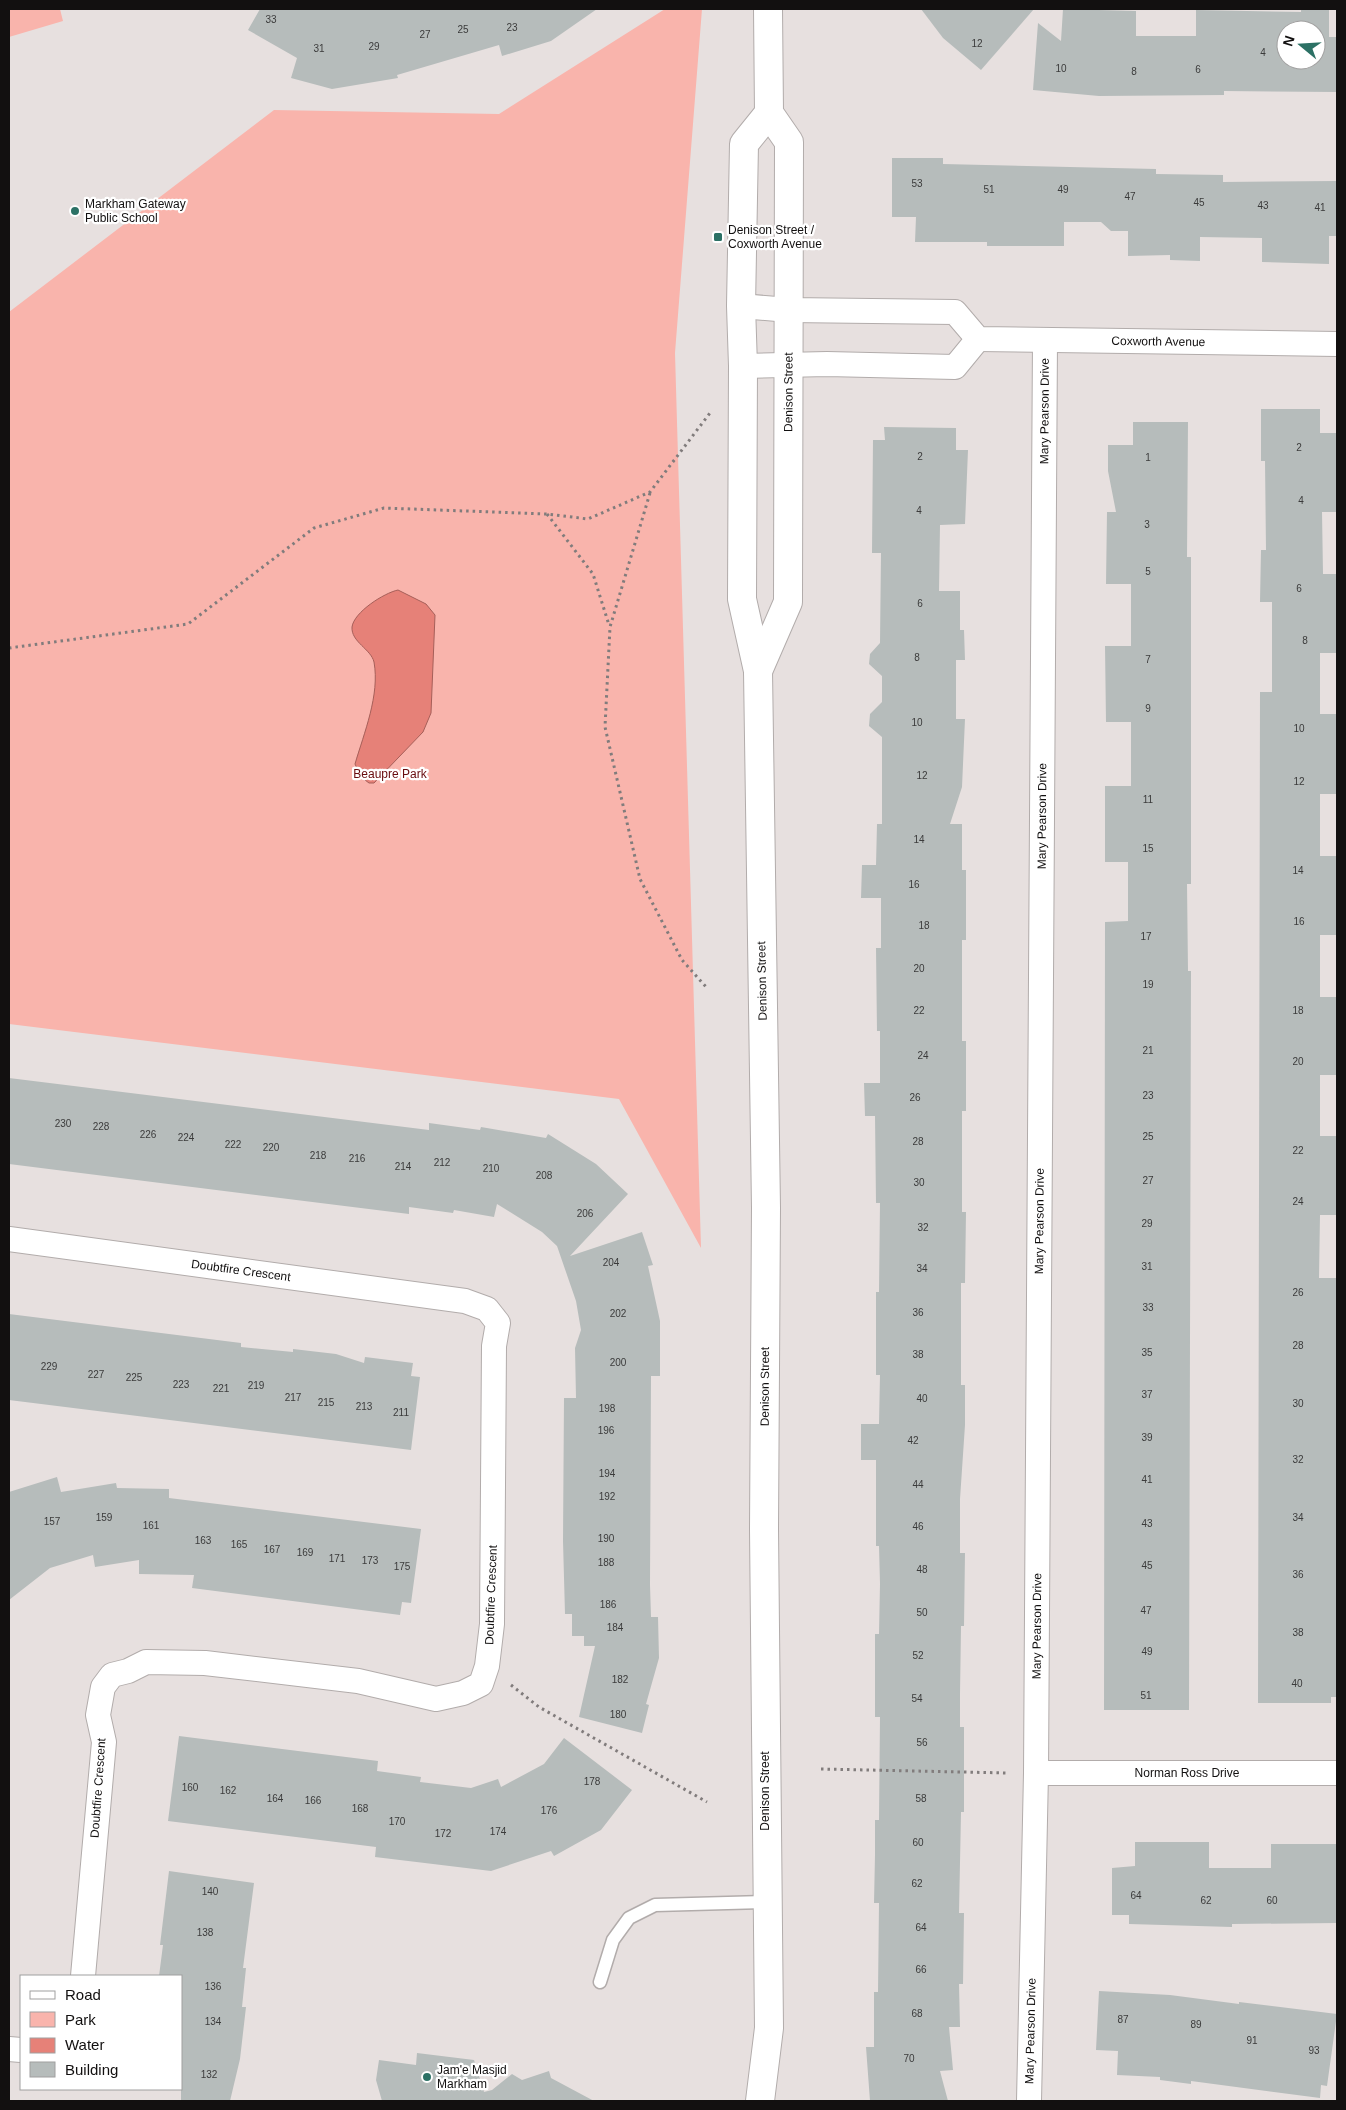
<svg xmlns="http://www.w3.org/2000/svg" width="1346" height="2110" viewBox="0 0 1346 2110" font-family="Helvetica,sans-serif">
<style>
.green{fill:#f9b4ac}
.water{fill:#e68178;stroke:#a65f59}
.building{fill:#b6bcbb;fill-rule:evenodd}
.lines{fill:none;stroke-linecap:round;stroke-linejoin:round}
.lane-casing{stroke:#b2acab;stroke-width:15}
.street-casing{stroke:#b2acab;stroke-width:26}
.secondary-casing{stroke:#b2acab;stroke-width:30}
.path{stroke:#817c7c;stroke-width:3;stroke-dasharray:2.5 4;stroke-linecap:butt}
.lane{stroke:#fff;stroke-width:12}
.street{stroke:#fff;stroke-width:24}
.secondary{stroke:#fff;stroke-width:28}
.poi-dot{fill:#2c7165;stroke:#fff;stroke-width:2}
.labels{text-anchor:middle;stroke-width:4.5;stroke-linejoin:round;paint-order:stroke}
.number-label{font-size:10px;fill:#3b3b3b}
.poi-label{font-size:12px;fill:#121010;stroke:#fff;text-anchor:start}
.street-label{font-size:12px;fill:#121010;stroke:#fff}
.park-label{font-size:12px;fill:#680b0e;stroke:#fff}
</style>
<rect width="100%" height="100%" fill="#e7e0df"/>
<g class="green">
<path d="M 9,9 L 60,9 L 63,21 L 9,37 Z"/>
<path d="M 665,9 L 702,9 L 675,353 L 701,1248 L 619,1099 L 9,1024 L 9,312 L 274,110 L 499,114 Z"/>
</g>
<path class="water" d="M 398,590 L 426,604 L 435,615 L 431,713 L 423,732 L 374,783 L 369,783 L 361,777 L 355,764 C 364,733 380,695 374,662 C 371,649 351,642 352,627 C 354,612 384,593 398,590 Z"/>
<g class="building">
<path d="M 260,9 L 597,9 L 551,41 L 502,56 L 499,45 L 397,75 L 398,78 L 332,89 L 291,78 L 297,58 L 248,30 Z"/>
<path d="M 921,9 L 1034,9 L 981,70 L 943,38 Z"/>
<path d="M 1063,9 L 1136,11 L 1136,36 L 1196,36 L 1196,10 L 1301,12 L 1301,9 L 1329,9 L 1329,37 L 1337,37 L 1337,92 L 1224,91 L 1224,95 L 1099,96 L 1033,90 L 1038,23 L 1061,41 ZM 1286,30 L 1316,30 L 1316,60 L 1286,60 Z"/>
<path d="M 892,158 L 943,158 L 943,164 L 1156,169 L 1156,174 L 1223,175 L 1223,182 L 1337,181 L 1337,236 L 1329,236 L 1329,264 L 1262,262 L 1262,238 L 1200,237 L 1200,261 L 1170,260 L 1170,255 L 1128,256 L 1128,231 L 1111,231 L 1101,222 L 1064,222 L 1064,246 L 987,246 L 987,242 L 915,242 L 916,217 L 892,217 Z"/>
<path d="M 1261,409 L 1320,409 L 1320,433 L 1337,433 L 1337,512 L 1322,512 L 1323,574 L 1337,574 L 1337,653 L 1320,653 L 1320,714 L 1337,714 L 1337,794 L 1320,794 L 1320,856 L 1337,856 L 1337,935 L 1320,935 L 1320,997 L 1337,997 L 1337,1075 L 1320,1075 L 1320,1136 L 1337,1136 L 1337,1215 L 1320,1215 L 1319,1278 L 1337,1278 L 1337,1697 L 1331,1697 L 1331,1703 L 1258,1703 L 1260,692 L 1272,692 L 1272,602 L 1260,602 L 1261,550 L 1266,550 L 1265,461 L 1261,461 Z"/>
<path d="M 1133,422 L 1188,422 L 1187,557 L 1191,557 L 1191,884 L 1187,884 L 1188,971 L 1191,971 L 1189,1710 L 1104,1710 L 1105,922 L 1128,921 L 1128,862 L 1105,862 L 1105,786 L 1131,786 L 1131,722 L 1106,722 L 1105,646 L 1131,646 L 1131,584 L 1106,584 L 1107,512 L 1116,512 L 1108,471 L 1108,445 L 1133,445 Z"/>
<path d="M 884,427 L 956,428 L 956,450 L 968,450 L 965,524 L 940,525 L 939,591 L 960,591 L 960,630 L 964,630 L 965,660 L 956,660 L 956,719 L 965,719 L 962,787 L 950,824 L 962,824 L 962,870 L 966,870 L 966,940 L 962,940 L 962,1041 L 966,1041 L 966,1111 L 962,1111 L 962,1212 L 966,1212 L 965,1283 L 961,1283 L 961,1385 L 965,1385 L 965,1425 L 960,1499 L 960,1553 L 965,1553 L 964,1626 L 961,1626 L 960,1694 L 960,1727 L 964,1727 L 964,1812 L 961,1812 L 959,1913 L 964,1913 L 963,1984 L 959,1984 L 960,2027 L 949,2027 L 953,2070 L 940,2071 L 948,2101 L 870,2101 L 866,2047 L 874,2047 L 874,1992 L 878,1992 L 879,1903 L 874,1903 L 875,1855 L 875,1820 L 879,1820 L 880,1717 L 875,1717 L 875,1634 L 879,1634 L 880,1584 L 879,1546 L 876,1546 L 876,1460 L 861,1460 L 861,1424 L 879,1424 L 880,1375 L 876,1375 L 876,1292 L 879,1292 L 880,1203 L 876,1203 L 875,1116 L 865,1116 L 864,1083 L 880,1083 L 880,1031 L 877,1031 L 876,948 L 881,948 L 881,898 L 861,898 L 862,865 L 876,865 L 877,824 L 882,824 L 882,737 L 869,726 L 870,714 L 882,702 L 882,676 L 869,664 L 870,654 L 880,643 L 881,553 L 872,553 L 873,440 L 885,440 Z"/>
<path d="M 9,1078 L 429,1130 L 429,1123 L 480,1130 L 481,1127 L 546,1138 L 548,1134 L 596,1164 L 628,1194 L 570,1256 L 642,1232 L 653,1265 L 648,1266 L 660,1321 L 660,1376 L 651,1376 L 650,1585 L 651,1617 L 658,1617 L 659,1658 L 646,1704 L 649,1705 L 642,1733 L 579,1717 L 595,1646 L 584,1646 L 584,1636 L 572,1636 L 572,1614 L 565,1614 L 563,1541 L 564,1398 L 576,1398 L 575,1348 L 581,1330 L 576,1301 L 557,1246 L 542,1232 L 497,1204 L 494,1217 L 454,1210 L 453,1213 L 409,1207 L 409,1214 L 9,1164 Z"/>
<path d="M 9,1314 L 241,1343 L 241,1347 L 293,1352 L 293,1349 L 336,1354 L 364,1363 L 365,1357 L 413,1363 L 411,1376 L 420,1377 L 411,1450 L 9,1400 Z"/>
<path d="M 57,1477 L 61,1492 L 116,1483 L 117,1488 L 169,1489 L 169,1498 L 421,1529 L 411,1603 L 402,1602 L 400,1615 L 192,1588 L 194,1575 L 139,1574 L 139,1560 L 95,1567 L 93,1555 L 50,1568 L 9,1600 L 9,1492 Z"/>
<path d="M 179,1736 L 378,1761 L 377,1771 L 421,1777 L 420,1782 L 471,1788 L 498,1779 L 501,1787 L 544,1764 L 564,1738 L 632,1790 L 601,1830 L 554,1856 L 551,1851 L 491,1871 L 375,1857 L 376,1847 L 168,1821 Z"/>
<path d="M 1135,1842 L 1209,1842 L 1209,1868 L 1271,1868 L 1271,1844 L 1337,1844 L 1337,1923 L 1232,1924 L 1232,1927 L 1129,1924 L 1129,1915 L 1112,1915 L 1112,1868 L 1135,1866 Z"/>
<path d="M 169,1871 L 254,1883 L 243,1968 L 246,1968 L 242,2007 L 246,2007 L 240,2059 L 230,2101 L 181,2101 L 181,1976 L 159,1976 L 163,1945 L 160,1945 Z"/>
<path d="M 1099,1991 L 1170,1995 L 1239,2004 L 1239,2002 L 1337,2014 L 1327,2086 L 1321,2085 L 1320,2098 L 1191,2081 L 1191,2084 L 1160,2080 L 1160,2077 L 1117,2075 L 1118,2051 L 1096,2050 Z"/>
<path d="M 417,2053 L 474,2060 L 484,2092 L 492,2090 L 512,2074 L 522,2080 L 549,2071 L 551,2078 L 594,2101 L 382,2101 L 376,2080 L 379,2060 L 416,2065 Z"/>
</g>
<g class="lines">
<defs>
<path id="lane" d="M 600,1982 L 613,1940 L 629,1918 L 655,1905 L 766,1902"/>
<g id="street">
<path id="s1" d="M 741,306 L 789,310 L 955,312 L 978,339 L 1337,344"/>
<path d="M 743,366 L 827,364 L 955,367 L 978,339"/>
<path id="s2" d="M 9,1239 L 465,1301 L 487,1309 L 498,1323 L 494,1346 L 492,1624 L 487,1666 L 481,1684 L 463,1693 L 436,1699 L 358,1681 L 205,1663 L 146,1662 L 128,1671 L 112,1675 L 103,1687 L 98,1715 L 104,1742 L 83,1976"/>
<path id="s3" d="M 1036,1773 L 1337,1773"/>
<path d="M 9,2049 L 21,2050"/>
<path id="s4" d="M 1029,2101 L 1036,1773 L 1045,340"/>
</g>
<g id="secondary">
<path id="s5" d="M 758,671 L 788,602 L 789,142 L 769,113 L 768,9"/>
<path id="s6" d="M 760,2101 L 769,2028 L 764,1529 L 766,1208 L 758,671 L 742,599 L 743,366 L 741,306 L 744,144 L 769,113"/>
</g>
</defs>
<use href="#lane" class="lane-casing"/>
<use href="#street" class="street-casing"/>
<use href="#secondary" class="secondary-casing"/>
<g class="path">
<path d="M 650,493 L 610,627 L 605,727 L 640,879 L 682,960 L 707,988"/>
<path d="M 547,514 L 593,574 L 609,625"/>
<path d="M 9,648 L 188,624 L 314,528 L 384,508 L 547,514 L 588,519 L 650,492 L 710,413"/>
<path d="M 511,1685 L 539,1707 L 707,1802"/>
<path d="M 821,1769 L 1008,1773"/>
</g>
<use href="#lane" class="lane"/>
<use href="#street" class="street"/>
<use href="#secondary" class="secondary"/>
</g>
<g class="poi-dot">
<circle cx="75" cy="211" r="5"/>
<rect x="713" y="232" width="10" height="10" rx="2.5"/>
<circle cx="427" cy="2077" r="5"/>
</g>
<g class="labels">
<g class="number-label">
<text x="271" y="23">33</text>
<text x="512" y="31">23</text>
<text x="463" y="33">25</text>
<text x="425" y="38">27</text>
<text x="977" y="47">12</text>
<text x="374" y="50">29</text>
<text x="319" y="52">31</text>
<text x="1263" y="56">4</text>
<text x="1061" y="72">10</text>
<text x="1198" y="73">6</text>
<text x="1134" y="75">8</text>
<text x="917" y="187">53</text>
<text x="989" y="193">51</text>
<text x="1063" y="193">49</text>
<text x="1130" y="200">47</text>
<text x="1199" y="206">45</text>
<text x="1263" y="209">43</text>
<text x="1320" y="211">41</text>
<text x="1299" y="451">2</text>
<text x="920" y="460">2</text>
<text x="1148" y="461">1</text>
<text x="1301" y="504">4</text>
<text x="919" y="514">4</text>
<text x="1147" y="528">3</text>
<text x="1148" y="575">5</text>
<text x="1299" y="592">6</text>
<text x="920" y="607">6</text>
<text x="1305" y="644">8</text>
<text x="917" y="661">8</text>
<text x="1148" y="663">7</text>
<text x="1148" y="712">9</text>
<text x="917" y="726">10</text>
<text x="1299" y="732">10</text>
<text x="922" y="779">12</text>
<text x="1299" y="785">12</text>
<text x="1148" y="803">11</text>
<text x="919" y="843">14</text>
<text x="1148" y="852">15</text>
<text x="1298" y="874">14</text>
<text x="914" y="888">16</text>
<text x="1299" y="925">16</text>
<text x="924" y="929">18</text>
<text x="1146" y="940">17</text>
<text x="919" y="972">20</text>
<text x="1148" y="988">19</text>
<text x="919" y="1014">22</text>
<text x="1298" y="1014">18</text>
<text x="1148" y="1054">21</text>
<text x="923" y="1059">24</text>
<text x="1298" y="1065">20</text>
<text x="1148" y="1099">23</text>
<text x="915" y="1101">26</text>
<text x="63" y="1127">230</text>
<text x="101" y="1130">228</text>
<text x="148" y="1138">226</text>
<text x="1148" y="1140">25</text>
<text x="186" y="1141">224</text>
<text x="918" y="1145">28</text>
<text x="233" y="1148">222</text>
<text x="271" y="1151">220</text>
<text x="1298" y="1154">22</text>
<text x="318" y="1159">218</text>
<text x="357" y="1162">216</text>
<text x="442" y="1166">212</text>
<text x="403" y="1170">214</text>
<text x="491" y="1172">210</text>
<text x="544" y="1179">208</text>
<text x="1148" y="1184">27</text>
<text x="919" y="1186">30</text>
<text x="1298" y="1205">24</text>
<text x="585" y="1217">206</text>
<text x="1147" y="1227">29</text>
<text x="923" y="1231">32</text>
<text x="611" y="1266">204</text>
<text x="1147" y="1270">31</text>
<text x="922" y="1272">34</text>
<text x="1298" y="1296">26</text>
<text x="1148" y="1311">33</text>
<text x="918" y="1316">36</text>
<text x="618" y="1317">202</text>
<text x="1298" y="1349">28</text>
<text x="1147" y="1356">35</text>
<text x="918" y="1358">38</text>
<text x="618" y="1366">200</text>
<text x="49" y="1370">229</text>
<text x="96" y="1378">227</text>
<text x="134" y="1381">225</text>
<text x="181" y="1388">223</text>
<text x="256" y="1389">219</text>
<text x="221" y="1392">221</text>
<text x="1147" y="1398">37</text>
<text x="293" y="1401">217</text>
<text x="922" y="1402">40</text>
<text x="326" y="1406">215</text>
<text x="1298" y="1407">30</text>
<text x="364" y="1410">213</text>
<text x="607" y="1412">198</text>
<text x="401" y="1416">211</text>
<text x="606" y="1434">196</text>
<text x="1147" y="1441">39</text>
<text x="913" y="1444">42</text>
<text x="1298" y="1463">32</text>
<text x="607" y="1477">194</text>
<text x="1147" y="1483">41</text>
<text x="918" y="1488">44</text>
<text x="607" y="1500">192</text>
<text x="104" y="1521">159</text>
<text x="1298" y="1521">34</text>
<text x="52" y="1525">157</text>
<text x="1147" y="1527">43</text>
<text x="151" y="1529">161</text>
<text x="918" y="1530">46</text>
<text x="606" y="1542">190</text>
<text x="203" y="1544">163</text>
<text x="239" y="1548">165</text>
<text x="272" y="1553">167</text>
<text x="305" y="1556">169</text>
<text x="337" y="1562">171</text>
<text x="370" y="1564">173</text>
<text x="606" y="1566">188</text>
<text x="1147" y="1569">45</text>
<text x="402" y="1570">175</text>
<text x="922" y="1573">48</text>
<text x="1298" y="1578">36</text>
<text x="608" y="1608">186</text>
<text x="1146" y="1614">47</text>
<text x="922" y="1616">50</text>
<text x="615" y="1631">184</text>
<text x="1298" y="1636">38</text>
<text x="1147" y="1655">49</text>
<text x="918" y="1659">52</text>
<text x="620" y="1683">182</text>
<text x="1297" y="1687">40</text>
<text x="1146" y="1699">51</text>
<text x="917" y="1702">54</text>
<text x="618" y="1718">180</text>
<text x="922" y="1746">56</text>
<text x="592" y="1785">178</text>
<text x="190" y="1791">160</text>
<text x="228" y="1794">162</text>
<text x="275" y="1802">164</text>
<text x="921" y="1802">58</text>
<text x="313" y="1804">166</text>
<text x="360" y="1812">168</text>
<text x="549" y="1814">176</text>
<text x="397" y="1825">170</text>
<text x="498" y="1835">174</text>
<text x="443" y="1837">172</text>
<text x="918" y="1846">60</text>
<text x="917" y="1887">62</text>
<text x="210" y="1895">140</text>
<text x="1136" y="1899">64</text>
<text x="1206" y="1904">62</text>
<text x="1272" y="1904">60</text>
<text x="921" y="1931">64</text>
<text x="205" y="1936">138</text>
<text x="921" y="1973">66</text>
<text x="213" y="1990">136</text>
<text x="917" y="2017">68</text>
<text x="1123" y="2023">87</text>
<text x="213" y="2025">134</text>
<text x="1196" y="2028">89</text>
<text x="1252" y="2044">91</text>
<text x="1314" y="2054">93</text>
<text x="909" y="2062">70</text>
<text x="209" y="2078">132</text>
</g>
<g class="poi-label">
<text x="85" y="208">Markham Gateway<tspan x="85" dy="14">Public School</tspan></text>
<text x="728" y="234">Denison Street /<tspan x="728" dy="14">Coxworth Avenue</tspan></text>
<text x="437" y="2074">Jam'e Masjid<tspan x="437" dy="14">Markham</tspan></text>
</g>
<g class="street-label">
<text dy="4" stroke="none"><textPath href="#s1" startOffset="430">Coxworth Avenue</textPath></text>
<text dy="4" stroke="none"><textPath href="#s5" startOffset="285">Denison Street</textPath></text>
<text dy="4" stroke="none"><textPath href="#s4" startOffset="1690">Mary Pearson Drive</textPath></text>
<text dy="4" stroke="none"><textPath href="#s4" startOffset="1285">Mary Pearson Drive</textPath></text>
<text transform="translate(762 981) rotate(-91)" y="4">Denison Street</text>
<text dy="4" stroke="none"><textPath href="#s4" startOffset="880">Mary Pearson Drive</textPath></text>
<text dy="4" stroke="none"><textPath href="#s2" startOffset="234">Doubtfire Crescent</textPath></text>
<text dy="4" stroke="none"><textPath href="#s6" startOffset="715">Denison Street</textPath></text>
<text transform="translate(491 1595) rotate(-88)" y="4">Doubtfire Crescent</text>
<text dy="4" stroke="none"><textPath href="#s4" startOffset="475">Mary Pearson Drive</textPath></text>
<text dy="4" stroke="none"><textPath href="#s3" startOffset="151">Norman Ross Drive</textPath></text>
<text transform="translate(98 1788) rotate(-86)" y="4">Doubtfire Crescent</text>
<text transform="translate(765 1791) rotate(-90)" y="4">Denison Street</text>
<text dy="4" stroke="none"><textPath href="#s4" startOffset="70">Mary Pearson Drive</textPath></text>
</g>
<g class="park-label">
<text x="390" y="778">Beaupre Park</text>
</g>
</g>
<rect width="1346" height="2110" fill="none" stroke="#121010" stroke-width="20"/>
<rect x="20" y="1975" width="162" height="115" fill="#ffffff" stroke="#a09f9f"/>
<rect x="30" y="1991" width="25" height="8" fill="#ffffff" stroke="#a09f9f"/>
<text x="65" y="2000" font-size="15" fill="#121010">Road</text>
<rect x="30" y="2012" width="25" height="15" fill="#f9b4ac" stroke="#a09f9f"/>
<text x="65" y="2025" font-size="15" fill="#121010">Park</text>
<rect x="30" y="2038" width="25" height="15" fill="#e68178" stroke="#a09f9f"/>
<text x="65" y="2050" font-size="15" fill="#121010">Water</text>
<rect x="30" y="2062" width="25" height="15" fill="#b6bcbb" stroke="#a09f9f"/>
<text x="65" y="2075" font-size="15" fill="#121010">Building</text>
<g transform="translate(1301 45) rotate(288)"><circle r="24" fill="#ffffff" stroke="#a09f9f"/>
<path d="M0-4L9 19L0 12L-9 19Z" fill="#2c7165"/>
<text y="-8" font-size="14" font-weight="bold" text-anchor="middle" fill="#121010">N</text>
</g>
</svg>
